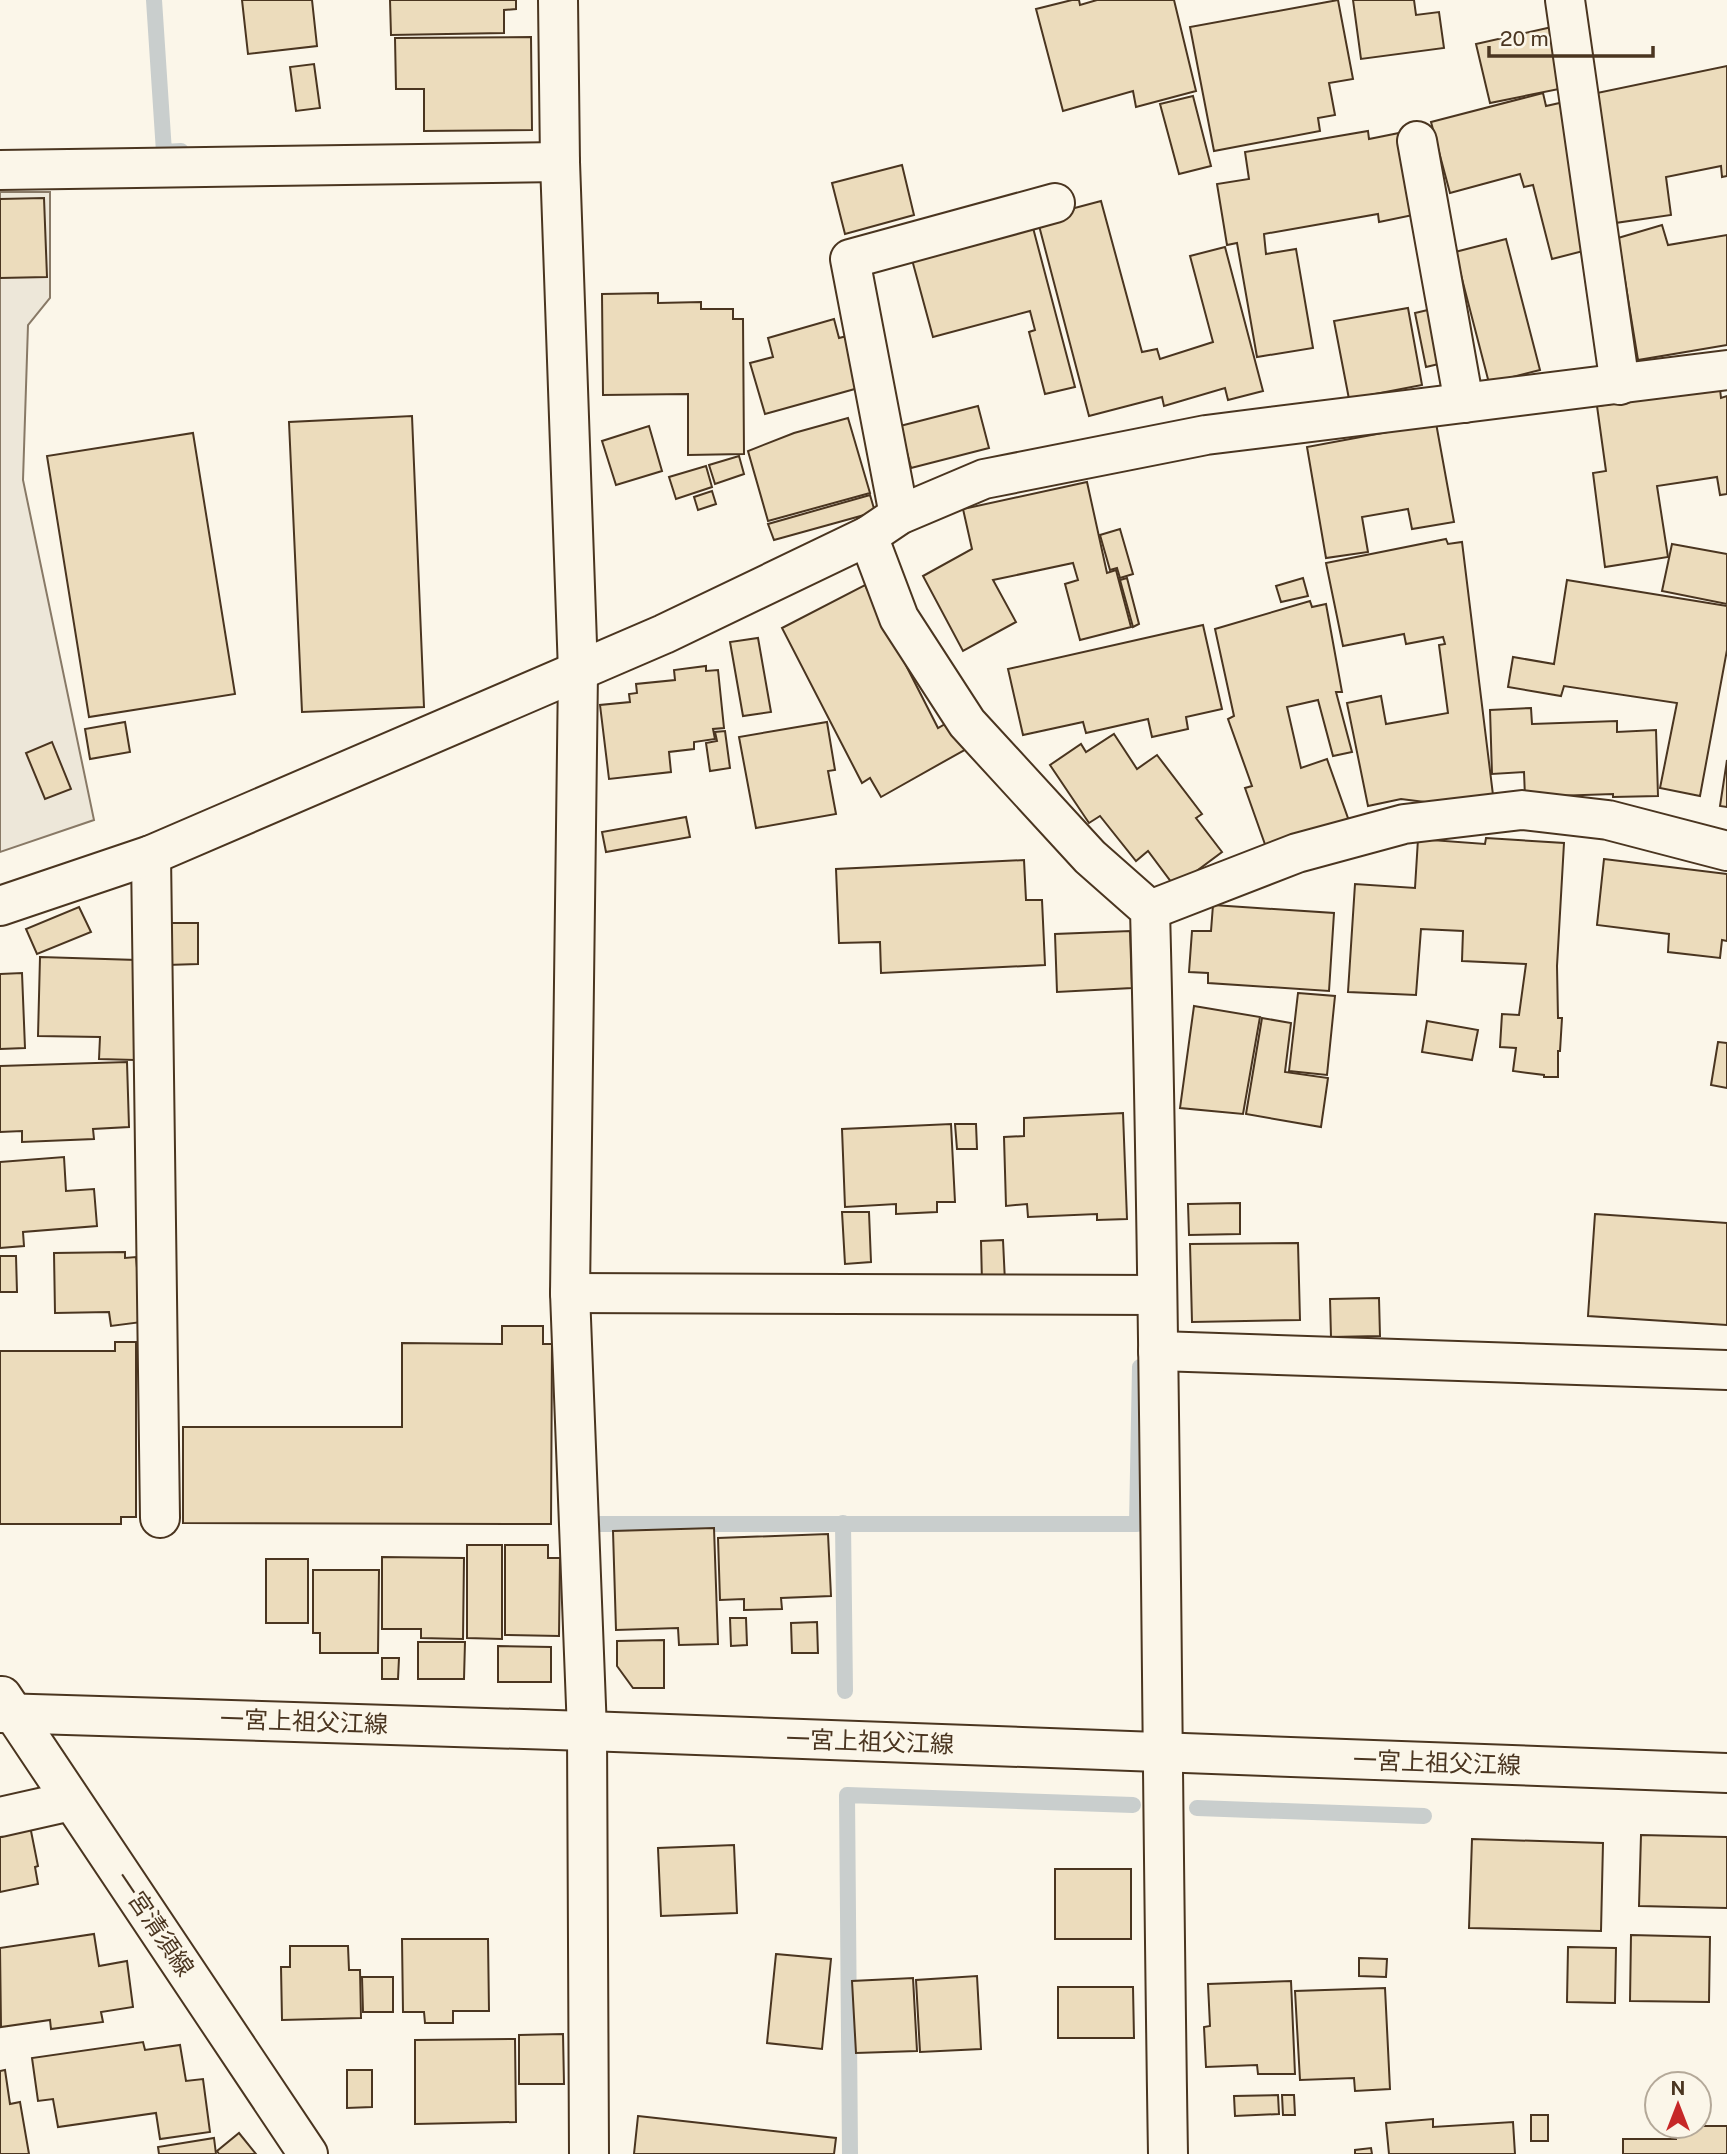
<svg xmlns="http://www.w3.org/2000/svg" width="1727" height="2154" viewBox="0 0 1727 2154" font-family="'Public Sans','Noto Sans JP',sans-serif">
<style>
.parking{fill:#ede7d9;stroke:#887966;stroke-width:2}
.lines{fill:none;stroke-linecap:round;stroke-linejoin:round}
.stream{stroke:#c9cecd;stroke-width:16}
.building{fill:#ecdcbc;stroke:#4a3520;stroke-width:2}
.street-casing{stroke:#4a3520;stroke-width:42}
.secondary-casing{stroke:#4a3520;stroke-width:42}
.street{stroke:#fbf6e9;stroke-width:38}
.secondary{stroke:#fbf6e9;stroke-width:38}
.labels{text-anchor:middle;stroke-width:5;stroke-linejoin:round;paint-order:stroke}
.street-label{font-size:24px;fill:#4a3520;stroke:#fbf6e9}
</style>
<rect width="100%" height="100%" fill="#fbf6e9"/>
<path class="parking" d="M 0,192 L 50,192 L 50,298 L 28,325 L 23,480 L 94,820 L 0,852 Z"/>
<g class="lines">
<g class="stream">
<path d="M 154,0 L 164,152 L 181,151"/>
<path d="M 843,1523 L 845,1691"/>
<path d="M 600,1524 L 1137,1524 L 1140,1367"/>
<path d="M 1197,1808 L 1424,1816"/>
<path d="M 850,2154 L 847,1795 L 1133,1805"/>
</g>
</g>
<g class="building">
<path d="M 242,0 L 312,0 L 317,46 L 248,54 Z"/>
<path d="M 390,0 L 516,0 L 516,9 L 504,10 L 504,33 L 391,35 Z"/>
<path d="M 1072,0 L 1079,0 L 1080,5 L 1097,0 L 1174,0 L 1196,91 L 1136,107 L 1133,91 L 1063,111 L 1036,9 Z"/>
<path d="M 1338,0 L 1353,79 L 1329,83 L 1335,115 L 1318,118 L 1320,131 L 1214,151 L 1190,27 Z"/>
<path d="M 1353,0 L 1414,0 L 1416,15 L 1439,12 L 1444,48 L 1361,59 Z"/>
<path d="M 1552,27 L 1559,89 L 1490,103 L 1476,44 Z"/>
<path d="M 531,37 L 532,130 L 424,131 L 424,89 L 396,89 L 395,38 Z"/>
<path d="M 314,64 L 320,108 L 296,111 L 290,67 Z"/>
<path d="M 1727,66 L 1727,176 L 1722,177 L 1721,166 L 1666,177 L 1671,215 L 1615,223 L 1597,93 Z"/>
<path d="M 1543,93 L 1546,106 L 1564,102 L 1591,249 L 1552,259 L 1533,185 L 1524,187 L 1520,174 L 1450,193 L 1431,122 Z"/>
<path d="M 1193,96 L 1211,166 L 1179,174 L 1160,104 Z"/>
<path d="M 1368,131 L 1369,139 L 1399,133 L 1413,215 L 1379,222 L 1378,214 L 1264,234 L 1266,254 L 1296,249 L 1313,348 L 1257,357 L 1237,243 L 1227,245 L 1217,184 L 1249,179 L 1245,152 Z"/>
<path d="M 902,165 L 914,215 L 845,234 L 832,183 Z"/>
<path d="M 44,198 L 47,277 L 0,278 L 0,199 Z"/>
<path d="M 1101,201 L 1142,352 L 1157,349 L 1160,359 L 1213,342 L 1190,256 L 1225,247 L 1263,391 L 1228,400 L 1225,388 L 1164,406 L 1162,397 L 1089,416 L 1037,218 Z"/>
<path d="M 1032,224 L 1075,387 L 1045,394 L 1029,332 L 1035,330 L 1030,311 L 933,337 L 911,256 Z"/>
<path d="M 1662,225 L 1668,245 L 1727,235 L 1727,345 L 1638,360 L 1618,238 Z"/>
<path d="M 1506,239 L 1540,370 L 1489,383 L 1455,252 Z"/>
<path d="M 658,293 L 658,303 L 701,302 L 701,309 L 733,309 L 733,319 L 743,319 L 744,454 L 688,455 L 688,394 L 603,395 L 602,294 Z"/>
<path d="M 1408,308 L 1422,385 L 1349,399 L 1334,321 Z"/>
<path d="M 1432,309 L 1443,363 L 1426,367 L 1415,313 Z"/>
<path d="M 834,319 L 839,338 L 847,336 L 862,387 L 765,414 L 750,363 L 773,357 L 768,338 Z"/>
<path d="M 1720,389 L 1721,398 L 1727,396 L 1727,494 L 1720,495 L 1717,477 L 1657,486 L 1668,557 L 1605,567 L 1593,473 L 1606,471 L 1597,406 Z"/>
<path d="M 978,406 L 989,448 L 911,468 L 900,426 Z"/>
<path d="M 412,416 L 424,707 L 302,712 L 289,422 Z"/>
<path d="M 848,418 L 870,493 L 768,521 L 748,451 L 794,433 Z"/>
<path d="M 1436,423 L 1454,522 L 1412,529 L 1408,509 L 1362,517 L 1368,552 L 1326,558 L 1307,447 Z"/>
<path d="M 649,426 L 662,471 L 616,485 L 602,441 Z"/>
<path d="M 193,433 L 235,694 L 89,717 L 47,456 Z"/>
<path d="M 739,456 L 744,474 L 715,484 L 709,465 Z"/>
<path d="M 706,466 L 712,487 L 676,499 L 669,477 Z"/>
<path d="M 1087,482 L 1107,573 L 1116,570 L 1131,627 L 1080,640 L 1065,584 L 1078,580 L 1073,563 L 993,580 L 1016,622 L 963,651 L 923,576 L 972,549 L 963,509 Z"/>
<path d="M 712,491 L 716,504 L 698,510 L 694,497 Z"/>
<path d="M 870,495 L 875,512 L 774,540 L 768,524 Z"/>
<path d="M 1120,529 L 1133,574 L 1120,578 L 1117,568 L 1110,570 L 1100,535 Z"/>
<path d="M 1446,539 L 1448,544 L 1462,542 L 1493,795 L 1433,803 L 1401,799 L 1368,806 L 1347,703 L 1381,696 L 1386,724 L 1448,713 L 1439,645 L 1445,644 L 1443,637 L 1406,644 L 1404,634 L 1343,646 L 1326,563 Z"/>
<path d="M 1672,544 L 1727,554 L 1727,604 L 1662,591 Z"/>
<path d="M 1127,578 L 1139,624 L 1133,627 L 1120,580 Z"/>
<path d="M 1303,578 L 1308,596 L 1281,602 L 1276,586 Z"/>
<path d="M 1567,580 L 1727,606 L 1727,650 L 1700,796 L 1660,788 L 1677,703 L 1564,686 L 1561,696 L 1508,687 L 1513,657 L 1554,664 Z"/>
<path d="M 865,585 L 938,728 L 952,720 L 968,748 L 881,797 L 870,778 L 862,783 L 782,628 Z"/>
<path d="M 1310,601 L 1312,607 L 1326,604 L 1342,692 L 1336,692 L 1352,752 L 1333,756 L 1318,700 L 1287,707 L 1301,768 L 1327,759 L 1349,821 L 1267,850 L 1245,788 L 1252,786 L 1228,719 L 1234,716 L 1215,629 Z"/>
<path d="M 1203,625 L 1222,709 L 1186,717 L 1188,729 L 1152,737 L 1148,719 L 1086,733 L 1083,722 L 1023,735 L 1008,669 Z"/>
<path d="M 758,638 L 771,712 L 743,716 L 730,642 Z"/>
<path d="M 706,666 L 706,671 L 718,670 L 724,728 L 713,729 L 715,739 L 694,742 L 694,749 L 669,752 L 671,772 L 609,779 L 600,705 L 630,702 L 629,694 L 637,693 L 636,684 L 675,680 L 674,670 Z"/>
<path d="M 1531,708 L 1532,724 L 1617,721 L 1617,732 L 1656,730 L 1658,796 L 1613,797 L 1613,794 L 1525,797 L 1524,772 L 1492,774 L 1490,710 Z"/>
<path d="M 125,722 L 130,752 L 90,759 L 85,729 Z"/>
<path d="M 827,722 L 835,770 L 828,771 L 836,814 L 756,828 L 739,737 Z"/>
<path d="M 725,731 L 730,768 L 710,771 L 706,743 L 717,741 L 715,732 Z"/>
<path d="M 1114,734 L 1137,769 L 1157,755 L 1202,814 L 1196,818 L 1222,852 L 1175,887 L 1148,851 L 1136,861 L 1100,816 L 1089,823 L 1050,765 L 1081,744 L 1086,752 Z"/>
<path d="M 52,742 L 71,789 L 45,799 L 26,753 Z"/>
<path d="M 1727,760 L 1727,807 L 1720,806 Z"/>
<path d="M 686,817 L 690,837 L 606,852 L 602,832 Z"/>
<path d="M 1486,838 L 1564,843 L 1557,966 L 1558,1018 L 1562,1018 L 1560,1051 L 1558,1051 L 1558,1077 L 1544,1077 L 1544,1075 L 1513,1071 L 1516,1048 L 1500,1047 L 1502,1014 L 1519,1015 L 1526,964 L 1462,961 L 1463,931 L 1421,929 L 1416,995 L 1348,992 L 1355,884 L 1415,888 L 1418,839 L 1485,844 Z"/>
<path d="M 1604,859 L 1727,874 L 1727,941 L 1722,940 L 1720,958 L 1668,952 L 1669,934 L 1597,925 Z"/>
<path d="M 1024,860 L 1026,900 L 1042,900 L 1045,965 L 881,973 L 880,942 L 839,943 L 836,869 Z"/>
<path d="M 1213,905 L 1334,913 L 1329,991 L 1208,983 L 1208,973 L 1189,972 L 1192,931 L 1211,931 Z"/>
<path d="M 79,907 L 91,932 L 37,954 L 26,929 Z"/>
<path d="M 167,923 L 198,923 L 198,964 L 167,965 Z"/>
<path d="M 1130,931 L 1132,988 L 1057,992 L 1055,934 Z"/>
<path d="M 40,957 L 137,960 L 135,1060 L 99,1059 L 100,1037 L 38,1036 Z"/>
<path d="M 22,973 L 25,1048 L 0,1049 L 0,974 Z"/>
<path d="M 1298,993 L 1335,996 L 1327,1075 L 1289,1071 Z"/>
<path d="M 1194,1006 L 1260,1017 L 1243,1114 L 1180,1108 Z"/>
<path d="M 1262,1018 L 1291,1023 L 1285,1072 L 1328,1078 L 1321,1127 L 1246,1114 Z"/>
<path d="M 1427,1021 L 1478,1030 L 1472,1060 L 1422,1052 Z"/>
<path d="M 1718,1042 L 1727,1043 L 1727,1088 L 1711,1085 Z"/>
<path d="M 127,1062 L 129,1127 L 93,1129 L 94,1139 L 22,1142 L 22,1131 L 0,1132 L 0,1066 Z"/>
<path d="M 1123,1113 L 1127,1219 L 1097,1220 L 1097,1214 L 1028,1217 L 1027,1204 L 1006,1206 L 1004,1137 L 1024,1136 L 1024,1118 Z"/>
<path d="M 951,1124 L 955,1202 L 937,1202 L 937,1212 L 896,1214 L 896,1204 L 845,1207 L 842,1129 Z"/>
<path d="M 955,1124 L 976,1124 L 977,1149 L 957,1149 Z"/>
<path d="M 64,1157 L 66,1191 L 94,1189 L 97,1226 L 23,1232 L 24,1246 L 0,1248 L 0,1162 Z"/>
<path d="M 1240,1203 L 1240,1234 L 1189,1235 L 1188,1204 Z"/>
<path d="M 842,1212 L 869,1212 L 871,1262 L 845,1264 Z"/>
<path d="M 1595,1214 L 1727,1223 L 1727,1325 L 1588,1316 Z"/>
<path d="M 1003,1240 L 1005,1282 L 982,1283 L 981,1241 Z"/>
<path d="M 1298,1243 L 1300,1320 L 1192,1322 L 1190,1244 Z"/>
<path d="M 125,1252 L 125,1258 L 136,1257 L 142,1322 L 111,1326 L 109,1312 L 55,1313 L 54,1253 Z"/>
<path d="M 0,1256 L 16,1256 L 17,1292 L 0,1292 Z"/>
<path d="M 1379,1298 L 1380,1336 L 1331,1337 L 1330,1299 Z"/>
<path d="M 502,1326 L 543,1326 L 543,1344 L 552,1344 L 551,1524 L 183,1523 L 183,1427 L 402,1427 L 402,1343 L 502,1344 Z"/>
<path d="M 115,1342 L 136,1342 L 136,1517 L 121,1517 L 121,1524 L 0,1524 L 0,1351 L 115,1351 Z"/>
<path d="M 714,1528 L 718,1644 L 679,1645 L 678,1628 L 616,1630 L 613,1531 Z"/>
<path d="M 828,1534 L 831,1596 L 781,1598 L 782,1609 L 744,1610 L 744,1599 L 720,1600 L 718,1538 Z"/>
<path d="M 467,1545 L 502,1545 L 502,1639 L 467,1638 Z"/>
<path d="M 505,1545 L 548,1545 L 548,1558 L 560,1558 L 559,1636 L 505,1635 Z"/>
<path d="M 382,1557 L 464,1558 L 463,1639 L 421,1638 L 421,1629 L 382,1629 Z"/>
<rect x="266" y="1559" width="42" height="64"/>
<path d="M 313,1570 L 379,1570 L 378,1653 L 320,1653 L 320,1633 L 313,1633 Z"/>
<path d="M 730,1618 L 746,1618 L 747,1645 L 731,1646 Z"/>
<path d="M 817,1622 L 818,1653 L 792,1653 L 791,1623 Z"/>
<path d="M 664,1640 L 664,1688 L 633,1688 L 617,1666 L 617,1641 Z"/>
<path d="M 418,1642 L 465,1642 L 464,1679 L 418,1679 Z"/>
<path d="M 498,1646 L 551,1647 L 551,1682 L 498,1682 Z"/>
<path d="M 382,1658 L 399,1658 L 398,1679 L 382,1679 Z"/>
<path d="M 30,1826 L 38,1866 L 35,1867 L 38,1884 L 0,1892 L 0,1833 Z"/>
<path d="M 1641,1835 L 1727,1837 L 1727,1908 L 1639,1906 Z"/>
<path d="M 1472,1839 L 1603,1843 L 1601,1931 L 1469,1928 Z"/>
<path d="M 734,1845 L 737,1913 L 661,1916 L 658,1848 Z"/>
<rect x="1055" y="1869" width="76" height="70"/>
<path d="M 94,1934 L 99,1966 L 127,1961 L 133,2007 L 101,2012 L 103,2022 L 51,2029 L 50,2020 L 1,2027 L 0,1948 Z"/>
<path d="M 1631,1935 L 1710,1937 L 1709,2002 L 1630,2001 Z"/>
<path d="M 402,1939 L 488,1939 L 489,2011 L 453,2011 L 453,2023 L 425,2023 L 424,2012 L 403,2012 Z"/>
<path d="M 290,1946 L 348,1946 L 349,1970 L 360,1970 L 361,2018 L 282,2020 L 281,1967 L 290,1967 Z"/>
<path d="M 1568,1947 L 1616,1948 L 1615,2003 L 1567,2002 Z"/>
<path d="M 776,1954 L 831,1959 L 822,2049 L 767,2043 Z"/>
<path d="M 1359,1958 L 1387,1959 L 1386,1977 L 1359,1976 Z"/>
<path d="M 977,1976 L 981,2049 L 920,2052 L 916,1980 Z"/>
<path d="M 362,1977 L 393,1977 L 393,2012 L 363,2012 Z"/>
<path d="M 913,1978 L 917,2051 L 856,2053 L 852,1981 Z"/>
<path d="M 1291,1981 L 1295,2074 L 1258,2074 L 1257,2065 L 1206,2067 L 1204,2027 L 1210,2026 L 1208,1984 Z"/>
<path d="M 1058,1987 L 1133,1987 L 1134,2038 L 1058,2038 Z"/>
<path d="M 1385,1988 L 1390,2089 L 1355,2091 L 1354,2078 L 1300,2080 L 1295,1991 Z"/>
<path d="M 563,2034 L 564,2084 L 519,2084 L 519,2035 Z"/>
<path d="M 515,2039 L 516,2122 L 415,2124 L 415,2040 Z"/>
<path d="M 143,2042 L 145,2050 L 180,2045 L 186,2081 L 203,2079 L 210,2132 L 160,2139 L 156,2113 L 58,2127 L 53,2099 L 38,2101 L 32,2058 Z"/>
<path d="M 5,2070 L 10,2104 L 20,2102 L 29,2154 L 0,2154 L 0,2071 Z"/>
<path d="M 347,2070 L 372,2070 L 372,2107 L 347,2108 Z"/>
<path d="M 1278,2095 L 1279,2114 L 1235,2116 L 1234,2096 Z"/>
<path d="M 1282,2095 L 1294,2095 L 1295,2115 L 1283,2115 Z"/>
<rect x="1531" y="2115" width="17" height="26"/>
<path d="M 638,2116 L 836,2138 L 834,2154 L 634,2154 Z"/>
<path d="M 1433,2119 L 1433,2127 L 1513,2122 L 1515,2154 L 1389,2154 L 1386,2123 Z"/>
<path d="M 1676,2126 L 1727,2126 L 1727,2154 L 1623,2154 L 1623,2139 L 1676,2139 Z"/>
<path d="M 239,2133 L 256,2154 L 219,2154 L 217,2151 Z"/>
<path d="M 214,2138 L 216,2154 L 159,2154 L 158,2147 Z"/>
<path d="M 1371,2148 L 1372,2154 L 1355,2154 L 1355,2150 Z"/>
</g>
<g class="lines">
<defs>
<g id="street">
<path d="M 558,0 L 560,162 L 578,672 L 570,1293 L 587,1731 L 589,2154"/>
<path d="M 1565,0 L 1620,385"/>
<path d="M 1417,141 L 1464,403"/>
<path d="M 0,170 L 560,162"/>
<path d="M 899,515 L 850,259 L 1055,203"/>
<path d="M 868,536 L 899,515 L 984,479 L 1206,435 L 1727,370"/>
<path d="M 151,855 L 160,1518"/>
<path d="M 0,906 L 151,855 L 664,634 L 868,536 L 899,618 L 967,723 L 1090,857 L 1150,910 C 1161,1324 1161,1739 1168,2154"/>
<path d="M 1150,910 L 1297,853 L 1404,824 L 1522,810 L 1608,820 L 1727,851"/>
<path d="M 570,1293 L 1157,1295"/>
<path d="M 1158,1351 L 1727,1370"/>
<path d="M 0,1817 L 71,1801"/>
</g>
<g id="secondary">
<path d="M 2,1696 L 308,2154"/>
<path d="M 0,1713 L 587,1731 L 1727,1773"/>
</g>
</defs>
<use href="#street" class="street-casing"/>
<use href="#secondary" class="secondary-casing"/>
<use href="#street" class="street"/>
<use href="#secondary" class="secondary"/>
</g>
<g class="labels">
<g class="street-label">
<text transform="translate(304 1722) rotate(2)" y="8">一宮上祖父江線</text>
<text transform="translate(870 1742) rotate(2)" y="8">一宮上祖父江線</text>
<text transform="translate(1437 1763) rotate(2)" y="8">一宮上祖父江線</text>
<text transform="translate(154 1924) rotate(56)" y="8">一宮清須線</text>
</g>
</g>
<g transform="translate(1678 2105)"><circle r="33" fill="#fbf6e9" stroke="#b4a999" stroke-width="2"/>
<path d="M0-5L12 26L0 18L-12 26Z" fill="#c62828"/>
<text y="-10" font-size="19" font-weight="bold" text-anchor="middle" fill="#4a3520">N</text>
</g>
<path d="M1489 46v10h164v-10" fill="none" stroke="#4a3520" stroke-width="3.5"/>
<text x="1500" y="46" font-size="21" fill="#4a3520" stroke="#fbf6e9" stroke-width="5" paint-order="stroke">20 m</text>
</svg>
